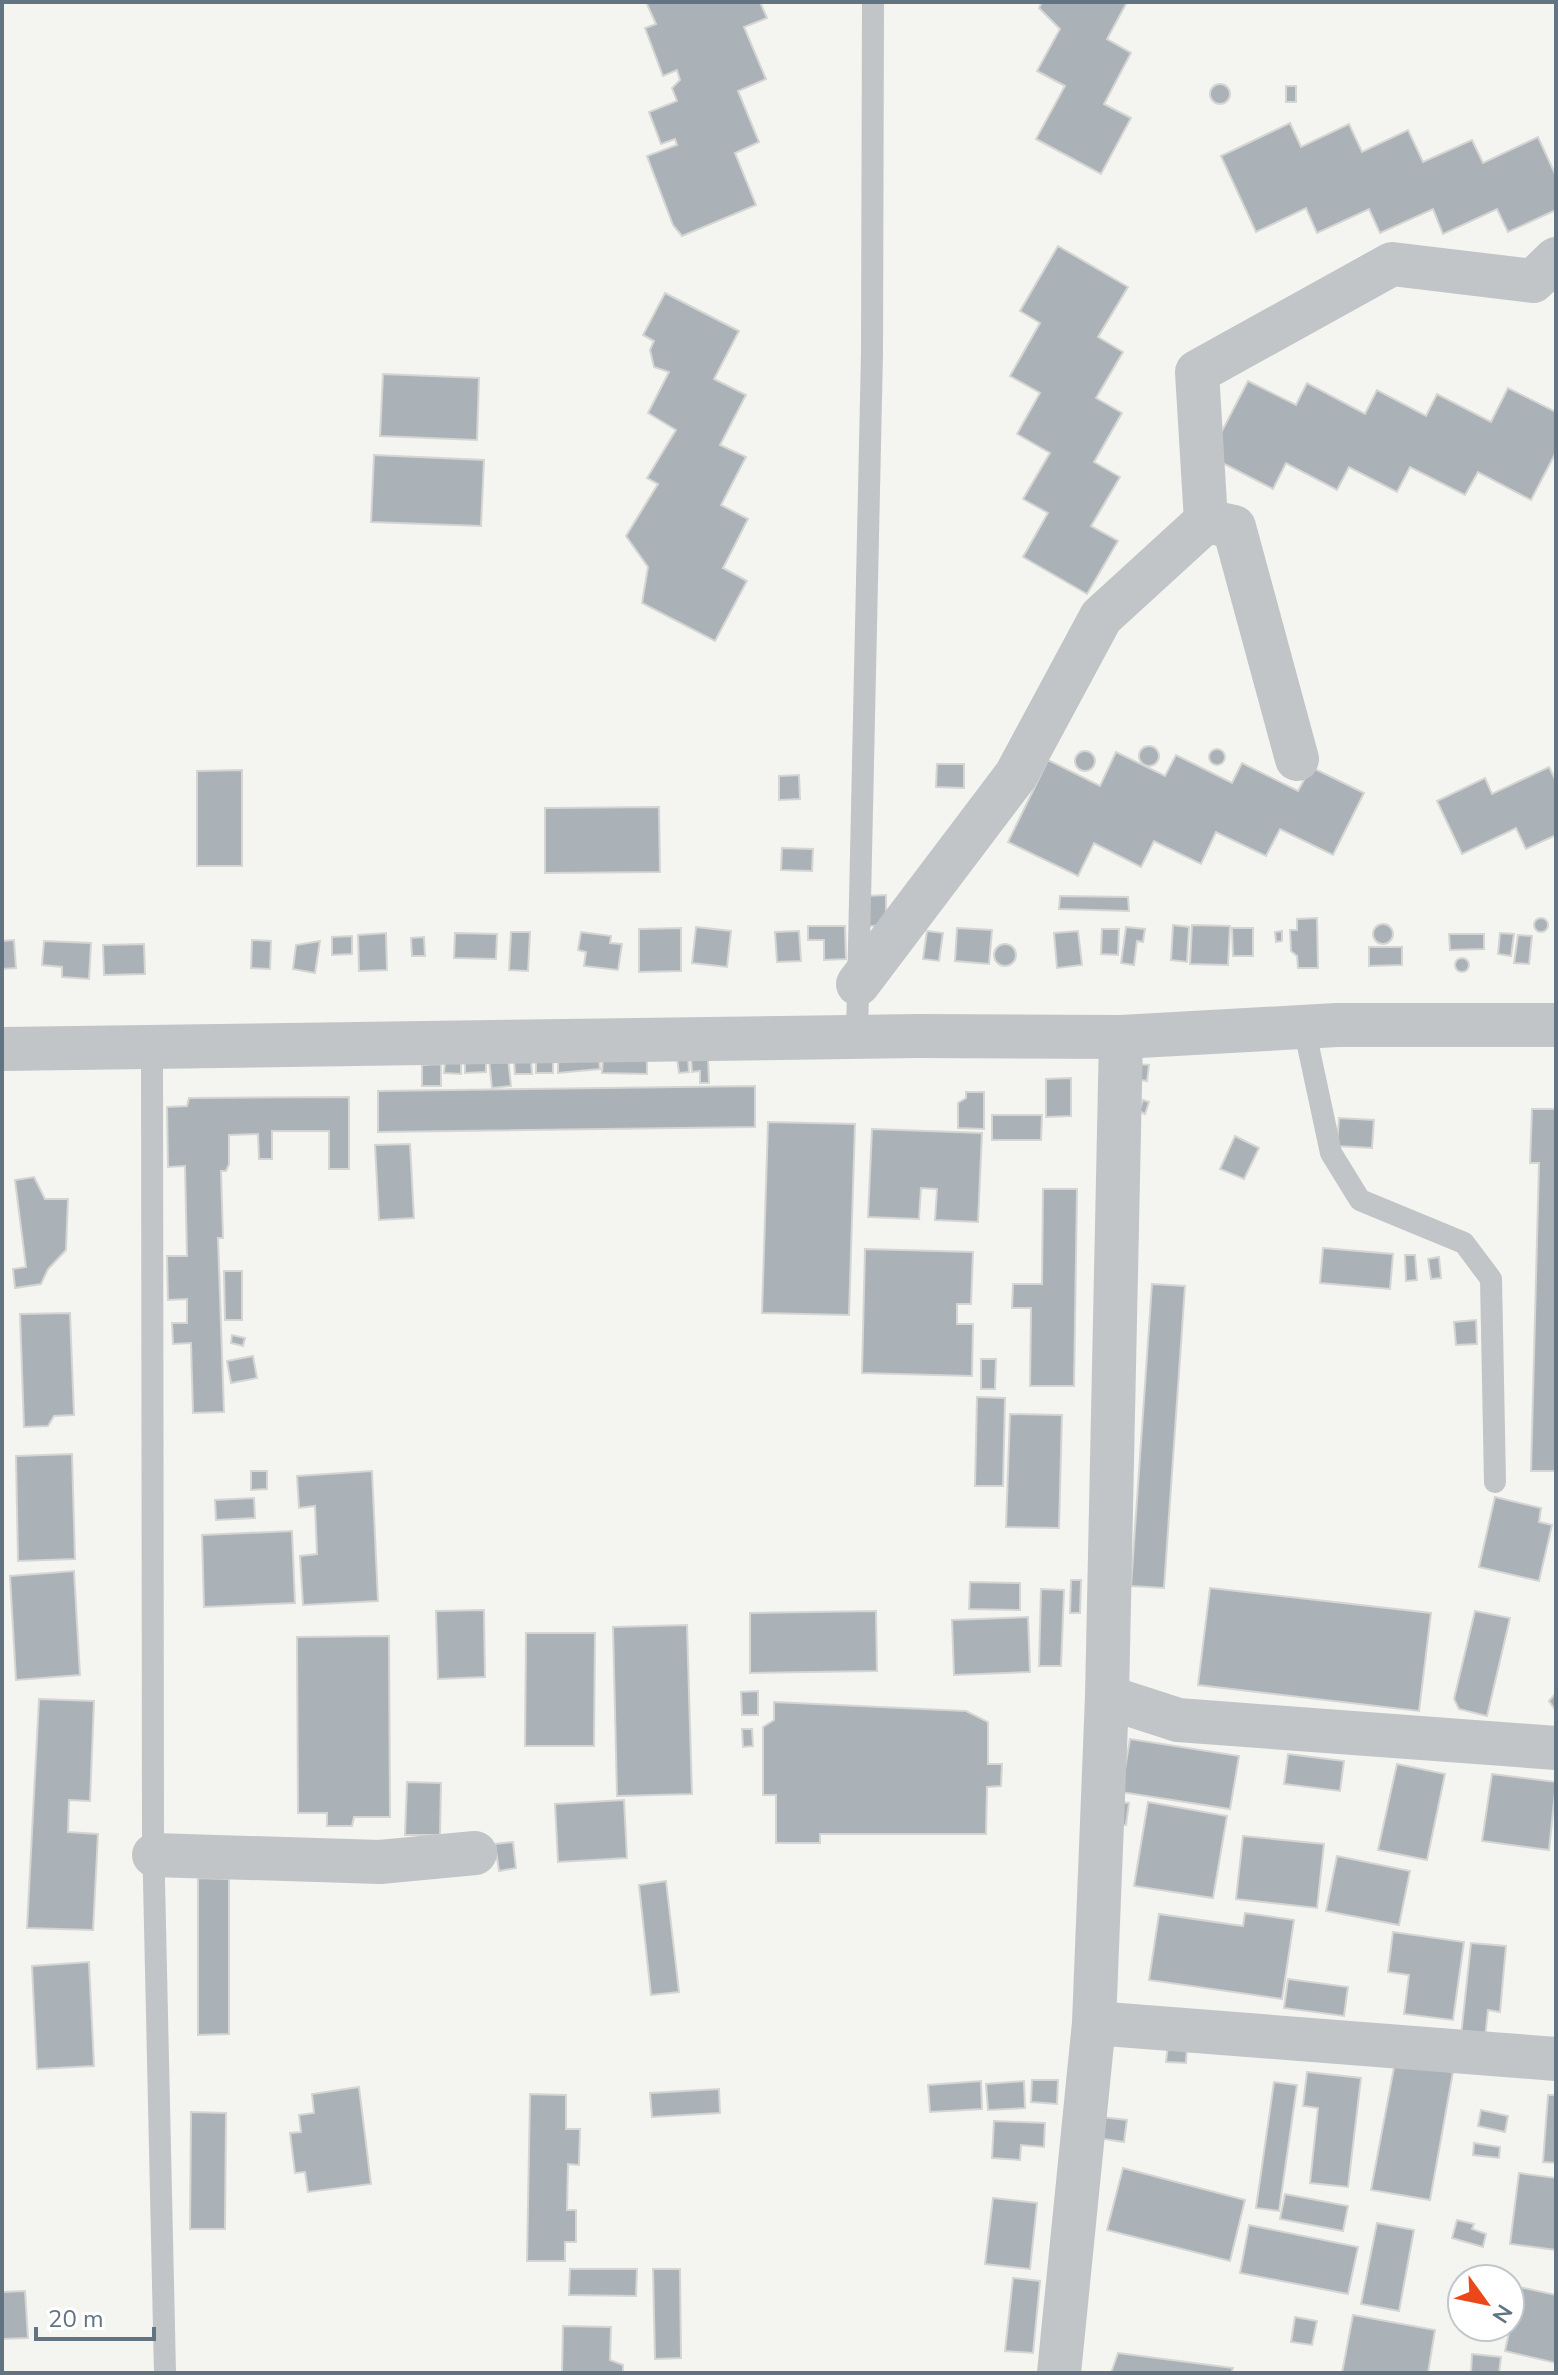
<svg xmlns="http://www.w3.org/2000/svg" width="1558" height="2375" viewBox="0 0 1558 2375" font-family="'Nunito Sans',sans-serif">
<style>
.building{fill:#aab2b7;stroke:#d5d5d3;stroke-width:2}
.lines{fill:none;stroke-linecap:round;stroke-linejoin:round}
.service{stroke:#c1c5c8;stroke-width:22}
.minor{stroke:#c1c5c8;stroke-width:44}
</style>
<rect width="100%" height="100%" fill="#f4f4f0"/>
<g class="building">
<path d="M 646,2 L 760,2 L 767,18 L 744,27 L 766,79 L 738,91 L 759,142 L 735,153 L 756,205 L 682,236 L 673,225 L 647,156 L 677,145 L 675,139 L 661,144 L 649,112 L 677,101 L 672,88 L 680,80 L 677,70 L 663,76 L 645,28 L 656,24 Z"/>
<path d="M 1042,2 L 1127,2 L 1107,39 L 1131,53 L 1104,104 L 1131,118 L 1101,174 L 1036,139 L 1065,86 L 1037,71 L 1060,29 L 1039,8 Z"/>
<circle cx="1220" cy="94" r="10"/>
<rect x="1286" y="86" width="10" height="16"/>
<path d="M 1290,123 L 1301,147 L 1349,124 L 1362,152 L 1408,130 L 1423,162 L 1472,140 L 1483,163 L 1538,137 L 1556,176 L 1556,210 L 1508,232 L 1497,209 L 1443,234 L 1433,209 L 1380,233 L 1369,209 L 1317,233 L 1306,208 L 1256,232 L 1221,156 Z"/>
<path d="M 1058,246 L 1128,287 L 1098,337 L 1123,352 L 1096,398 L 1122,413 L 1094,462 L 1120,477 L 1091,526 L 1118,541 L 1087,594 L 1023,557 L 1048,513 L 1023,499 L 1050,453 L 1017,434 L 1040,393 L 1010,376 L 1040,323 L 1020,311 Z"/>
<path d="M 665,293 L 739,331 L 714,379 L 746,395 L 720,445 L 746,457 L 721,505 L 748,519 L 723,568 L 747,581 L 715,641 L 642,603 L 648,567 L 626,536 L 658,484 L 647,478 L 676,430 L 648,413 L 669,372 L 654,367 L 650,350 L 654,341 L 643,335 Z"/>
<path d="M 383,374 L 479,378 L 477,440 L 380,436 Z"/>
<path d="M 1248,381 L 1296,405 L 1307,383 L 1365,414 L 1377,390 L 1426,416 L 1437,394 L 1491,422 L 1508,388 L 1556,412 L 1556,452 L 1531,500 L 1478,472 L 1465,495 L 1410,467 L 1397,492 L 1349,467 L 1337,490 L 1286,463 L 1273,489 L 1209,456 Z"/>
<path d="M 374,455 L 484,460 L 481,526 L 371,522 Z"/>
<circle cx="1149" cy="756" r="10"/>
<circle cx="1217" cy="757" r="8"/>
<circle cx="1085" cy="761" r="10"/>
<path d="M 1116,752 L 1165,776 L 1176,755 L 1232,783 L 1242,763 L 1298,791 L 1311,767 L 1364,793 L 1333,855 L 1280,829 L 1266,856 L 1216,832 L 1201,864 L 1154,841 L 1141,867 L 1094,843 L 1078,876 L 1008,842 L 1048,760 L 1100,786 Z"/>
<path d="M 937,764 L 964,764 L 964,788 L 936,787 Z"/>
<path d="M 1549,767 L 1556,781 L 1556,835 L 1526,849 L 1516,828 L 1462,854 L 1437,801 L 1485,778 L 1492,794 Z"/>
<path d="M 242,770 L 242,866 L 197,866 L 197,771 Z"/>
<path d="M 799,775 L 800,799 L 779,800 L 779,776 Z"/>
<path d="M 659,807 L 660,872 L 545,873 L 545,808 Z"/>
<path d="M 782,848 L 813,849 L 812,871 L 781,870 Z"/>
<path d="M 886,895 L 886,926 L 865,926 L 865,896 Z"/>
<path d="M 1060,896 L 1128,897 L 1129,911 L 1059,909 Z"/>
<circle cx="1541" cy="925" r="7"/>
<path d="M 1317,918 L 1318,968 L 1298,968 L 1297,956 L 1291,951 L 1290,930 L 1297,930 L 1297,919 Z"/>
<circle cx="1383" cy="934" r="10"/>
<path d="M 1173,925 L 1189,927 L 1187,962 L 1171,960 Z"/>
<path d="M 1192,925 L 1230,926 L 1228,965 L 1190,964 Z"/>
<path d="M 808,926 L 845,926 L 846,959 L 824,960 L 824,940 L 808,940 Z"/>
<path d="M 696,927 L 731,931 L 727,967 L 692,963 Z"/>
<path d="M 1126,927 L 1145,929 L 1143,942 L 1137,941 L 1134,965 L 1121,963 Z"/>
<path d="M 681,928 L 681,971 L 639,972 L 639,929 Z"/>
<path d="M 957,928 L 992,930 L 989,964 L 955,961 Z"/>
<path d="M 1232,928 L 1253,928 L 1253,956 L 1233,956 Z"/>
<path d="M 1102,929 L 1119,929 L 1118,955 L 1101,954 Z"/>
<path d="M 799,931 L 801,961 L 777,962 L 775,932 Z"/>
<path d="M 927,931 L 943,933 L 939,961 L 923,959 Z"/>
<path d="M 1078,931 L 1082,965 L 1057,968 L 1054,933 Z"/>
<path d="M 1282,931 L 1282,941 L 1276,942 L 1275,932 Z"/>
<path d="M 511,932 L 530,932 L 528,971 L 509,970 Z"/>
<path d="M 581,932 L 611,936 L 610,943 L 622,944 L 618,970 L 584,966 L 586,952 L 578,950 Z"/>
<path d="M 386,933 L 387,970 L 359,971 L 358,935 Z"/>
<path d="M 455,933 L 497,934 L 496,959 L 454,958 Z"/>
<path d="M 1500,933 L 1514,934 L 1511,956 L 1498,954 Z"/>
<path d="M 1449,934 L 1484,934 L 1484,949 L 1450,950 Z"/>
<path d="M 1518,935 L 1532,936 L 1529,964 L 1514,963 Z"/>
<path d="M 352,936 L 352,954 L 332,955 L 332,937 Z"/>
<path d="M 424,937 L 425,956 L 412,956 L 411,938 Z"/>
<path d="M 14,940 L 16,968 L 2,969 L 2,941 Z"/>
<path d="M 252,940 L 271,941 L 270,969 L 251,968 Z"/>
<path d="M 44,941 L 91,943 L 89,979 L 62,977 L 62,967 L 42,965 Z"/>
<path d="M 320,941 L 315,973 L 293,969 L 296,945 Z"/>
<path d="M 144,944 L 145,974 L 104,975 L 103,945 Z"/>
<circle cx="1005" cy="955" r="11"/>
<path d="M 1369,947 L 1402,947 L 1402,965 L 1369,966 Z"/>
<circle cx="1462" cy="965" r="7"/>
<path d="M 603,1056 L 647,1058 L 647,1074 L 602,1073 Z"/>
<path d="M 688,1056 L 689,1072 L 679,1073 L 677,1058 Z"/>
<path d="M 599,1057 L 600,1069 L 558,1073 L 558,1060 Z"/>
<path d="M 508,1058 L 511,1086 L 492,1088 L 489,1059 Z"/>
<path d="M 708,1058 L 709,1083 L 700,1083 L 700,1071 L 692,1072 L 691,1059 Z"/>
<path d="M 531,1059 L 532,1074 L 515,1074 L 514,1060 Z"/>
<path d="M 486,1060 L 486,1072 L 465,1073 L 465,1061 Z"/>
<path d="M 553,1060 L 553,1073 L 536,1073 L 536,1061 Z"/>
<path d="M 445,1062 L 461,1062 L 461,1074 L 444,1073 Z"/>
<path d="M 441,1064 L 441,1086 L 422,1086 L 422,1065 Z"/>
<path d="M 1138,1064 L 1149,1065 L 1147,1081 L 1136,1079 Z"/>
<path d="M 1071,1078 L 1071,1116 L 1046,1117 L 1046,1079 Z"/>
<path d="M 755,1086 L 755,1127 L 378,1132 L 378,1091 Z"/>
<path d="M 966,1092 L 984,1092 L 984,1129 L 958,1128 L 958,1103 L 966,1098 Z"/>
<path d="M 349,1097 L 349,1169 L 329,1169 L 329,1131 L 272,1131 L 272,1159 L 259,1159 L 258,1134 L 229,1135 L 229,1164 L 226,1171 L 221,1171 L 223,1238 L 218,1238 L 224,1412 L 193,1413 L 191,1343 L 173,1344 L 172,1323 L 187,1323 L 187,1299 L 168,1300 L 167,1256 L 187,1256 L 185,1166 L 168,1167 L 167,1107 L 187,1106 L 189,1098 Z"/>
<path d="M 1143,1100 L 1149,1102 L 1145,1114 L 1139,1111 Z"/>
<path d="M 1532,1109 L 1556,1109 L 1556,1471 L 1531,1471 L 1539,1163 L 1530,1163 Z"/>
<path d="M 992,1115 L 1042,1115 L 1041,1140 L 992,1140 Z"/>
<path d="M 1339,1118 L 1374,1120 L 1372,1148 L 1337,1146 Z"/>
<path d="M 768,1122 L 855,1124 L 849,1315 L 762,1313 Z"/>
<path d="M 872,1129 L 982,1133 L 978,1222 L 935,1220 L 937,1189 L 921,1188 L 919,1219 L 868,1217 Z"/>
<path d="M 1235,1136 L 1259,1148 L 1244,1179 L 1220,1169 Z"/>
<path d="M 410,1144 L 414,1218 L 379,1220 L 375,1145 Z"/>
<path d="M 34,1177 L 45,1199 L 68,1199 L 66,1250 L 48,1269 L 41,1284 L 15,1288 L 13,1269 L 26,1267 L 15,1180 Z"/>
<path d="M 1043,1189 L 1077,1189 L 1074,1386 L 1030,1386 L 1031,1308 L 1012,1308 L 1013,1284 L 1042,1284 Z"/>
<path d="M 1323,1248 L 1393,1254 L 1390,1289 L 1320,1283 Z"/>
<path d="M 865,1249 L 973,1252 L 971,1304 L 957,1304 L 957,1324 L 973,1324 L 972,1376 L 862,1373 Z"/>
<path d="M 1405,1255 L 1415,1255 L 1417,1280 L 1406,1281 Z"/>
<path d="M 1439,1257 L 1441,1278 L 1431,1279 L 1428,1259 Z"/>
<path d="M 224,1271 L 242,1271 L 242,1320 L 225,1320 Z"/>
<path d="M 1152,1284 L 1185,1286 L 1164,1588 L 1131,1586 Z"/>
<path d="M 70,1313 L 74,1415 L 54,1416 L 48,1426 L 24,1427 L 20,1314 Z"/>
<path d="M 1476,1320 L 1477,1344 L 1456,1345 L 1454,1322 Z"/>
<path d="M 232,1335 L 245,1338 L 243,1346 L 231,1343 Z"/>
<path d="M 253,1356 L 257,1378 L 231,1383 L 227,1361 Z"/>
<path d="M 981,1359 L 996,1359 L 995,1389 L 981,1389 Z"/>
<path d="M 977,1397 L 1005,1398 L 1003,1486 L 975,1486 Z"/>
<path d="M 1010,1414 L 1062,1415 L 1059,1528 L 1006,1527 Z"/>
<path d="M 72,1454 L 75,1559 L 18,1561 L 16,1456 Z"/>
<path d="M 251,1471 L 267,1471 L 267,1489 L 251,1490 Z"/>
<path d="M 372,1471 L 378,1601 L 303,1605 L 300,1556 L 317,1554 L 315,1506 L 299,1508 L 297,1476 Z"/>
<path d="M 1495,1497 L 1541,1508 L 1539,1522 L 1552,1525 L 1539,1581 L 1479,1567 Z"/>
<path d="M 254,1498 L 255,1518 L 216,1520 L 215,1500 Z"/>
<path d="M 292,1531 L 295,1603 L 204,1607 L 202,1535 Z"/>
<path d="M 74,1571 L 80,1675 L 16,1680 L 10,1576 Z"/>
<path d="M 1071,1580 L 1081,1580 L 1080,1613 L 1070,1613 Z"/>
<path d="M 970,1582 L 1020,1583 L 1020,1610 L 969,1609 Z"/>
<path d="M 1210,1588 L 1431,1613 L 1419,1711 L 1198,1685 Z"/>
<path d="M 1041,1589 L 1064,1590 L 1061,1666 L 1039,1666 Z"/>
<path d="M 484,1610 L 485,1677 L 438,1679 L 436,1611 Z"/>
<path d="M 876,1611 L 877,1671 L 750,1673 L 750,1613 Z"/>
<path d="M 1475,1611 L 1510,1618 L 1487,1716 L 1459,1709 L 1454,1699 Z"/>
<path d="M 1028,1617 L 1030,1672 L 954,1675 L 952,1620 Z"/>
<path d="M 687,1625 L 692,1794 L 617,1796 L 613,1627 Z"/>
<path d="M 526,1633 L 595,1633 L 594,1746 L 525,1746 Z"/>
<path d="M 389,1636 L 390,1817 L 354,1817 L 352,1826 L 327,1826 L 327,1813 L 298,1813 L 297,1637 Z"/>
<path d="M 758,1691 L 758,1715 L 742,1715 L 741,1692 Z"/>
<path d="M 1556,1693 L 1556,1711 L 1549,1701 Z"/>
<path d="M 39,1699 L 94,1701 L 90,1801 L 69,1800 L 68,1832 L 98,1834 L 93,1930 L 27,1928 Z"/>
<path d="M 774,1702 L 966,1711 L 988,1722 L 988,1764 L 1002,1764 L 1001,1786 L 987,1787 L 986,1834 L 820,1834 L 820,1843 L 776,1843 L 776,1795 L 763,1795 L 763,1727 L 774,1720 Z"/>
<path d="M 742,1729 L 752,1729 L 753,1746 L 743,1747 Z"/>
<path d="M 1130,1739 L 1239,1756 L 1230,1809 L 1121,1792 Z"/>
<path d="M 1288,1754 L 1344,1761 L 1340,1791 L 1284,1784 Z"/>
<path d="M 1397,1764 L 1445,1774 L 1427,1860 L 1378,1850 Z"/>
<path d="M 1492,1774 L 1556,1782 L 1549,1850 L 1482,1841 Z"/>
<path d="M 407,1782 L 441,1783 L 440,1835 L 405,1835 Z"/>
<path d="M 624,1800 L 627,1858 L 558,1862 L 555,1804 Z"/>
<path d="M 1113,1802 L 1129,1803 L 1126,1825 L 1112,1824 Z"/>
<path d="M 1148,1802 L 1227,1816 L 1213,1898 L 1134,1886 Z"/>
<path d="M 1243,1836 L 1324,1844 L 1317,1908 L 1236,1899 Z"/>
<path d="M 513,1842 L 516,1868 L 499,1871 L 495,1844 Z"/>
<path d="M 1337,1856 L 1410,1871 L 1399,1925 L 1326,1911 Z"/>
<path d="M 198,1878 L 229,1879 L 229,2034 L 198,2035 Z"/>
<path d="M 666,1881 L 679,1992 L 651,1995 L 639,1885 Z"/>
<path d="M 1245,1913 L 1294,1920 L 1282,1999 L 1149,1980 L 1159,1914 L 1243,1926 Z"/>
<path d="M 1393,1932 L 1464,1942 L 1453,2020 L 1404,2014 L 1409,1975 L 1388,1972 Z"/>
<path d="M 1471,1943 L 1506,1946 L 1500,2012 L 1488,2010 L 1485,2038 L 1461,2036 Z"/>
<path d="M 89,1962 L 94,2066 L 37,2069 L 32,1966 Z"/>
<path d="M 1288,1979 L 1348,1987 L 1344,2016 L 1284,2008 Z"/>
<path d="M 1168,2045 L 1187,2046 L 1186,2063 L 1166,2062 Z"/>
<path d="M 1395,2062 L 1453,2072 L 1430,2200 L 1371,2190 Z"/>
<path d="M 1307,2072 L 1361,2078 L 1348,2187 L 1310,2183 L 1318,2108 L 1303,2106 Z"/>
<path d="M 1032,2080 L 1058,2080 L 1057,2104 L 1031,2102 Z"/>
<path d="M 981,2081 L 982,2109 L 930,2112 L 928,2085 Z"/>
<path d="M 1024,2081 L 1025,2108 L 988,2110 L 986,2084 Z"/>
<path d="M 1274,2082 L 1297,2085 L 1279,2211 L 1256,2208 Z"/>
<path d="M 359,2087 L 371,2184 L 308,2192 L 305,2172 L 295,2173 L 290,2133 L 301,2132 L 299,2115 L 314,2113 L 312,2094 Z"/>
<path d="M 719,2089 L 720,2113 L 652,2117 L 650,2093 Z"/>
<path d="M 530,2094 L 566,2095 L 566,2129 L 580,2129 L 579,2165 L 568,2164 L 567,2210 L 576,2210 L 576,2242 L 565,2242 L 565,2261 L 527,2261 Z"/>
<path d="M 1548,2095 L 1556,2095 L 1556,2163 L 1543,2162 Z"/>
<path d="M 1481,2110 L 1508,2116 L 1505,2132 L 1478,2126 Z"/>
<path d="M 191,2112 L 226,2113 L 225,2229 L 190,2229 Z"/>
<path d="M 1100,2117 L 1127,2120 L 1124,2142 L 1097,2138 Z"/>
<path d="M 994,2121 L 1045,2123 L 1044,2147 L 1021,2145 L 1020,2160 L 992,2158 Z"/>
<path d="M 1474,2143 L 1500,2147 L 1499,2158 L 1473,2155 Z"/>
<path d="M 1123,2168 L 1245,2200 L 1230,2261 L 1107,2230 Z"/>
<path d="M 1519,2173 L 1556,2178 L 1556,2250 L 1510,2244 Z"/>
<path d="M 1285,2194 L 1348,2206 L 1343,2231 L 1280,2219 Z"/>
<path d="M 993,2198 L 1037,2203 L 1030,2269 L 985,2264 Z"/>
<path d="M 1457,2220 L 1474,2224 L 1472,2229 L 1486,2234 L 1483,2247 L 1452,2238 Z"/>
<path d="M 1377,2223 L 1414,2230 L 1399,2311 L 1361,2304 Z"/>
<path d="M 1249,2225 L 1358,2247 L 1348,2294 L 1240,2273 Z"/>
<path d="M 570,2269 L 637,2269 L 636,2296 L 569,2295 Z"/>
<path d="M 653,2269 L 680,2269 L 681,2358 L 655,2359 Z"/>
<path d="M 1013,2278 L 1040,2281 L 1033,2353 L 1005,2351 Z"/>
<path d="M 1519,2287 L 1556,2295 L 1556,2363 L 1505,2351 Z"/>
<path d="M 25,2291 L 28,2338 L 2,2339 L 2,2292 Z"/>
<path d="M 1353,2315 L 1435,2330 L 1428,2373 L 1342,2373 Z"/>
<path d="M 1295,2317 L 1317,2321 L 1312,2345 L 1291,2342 Z"/>
<path d="M 563,2326 L 611,2327 L 610,2360 L 623,2365 L 623,2373 L 562,2373 Z"/>
<path d="M 1118,2353 L 1233,2368 L 1231,2373 L 1111,2373 Z"/>
<path d="M 1472,2354 L 1501,2357 L 1499,2373 L 1471,2373 Z"/>
</g>
<g class="lines">
<g class="service">
<path d="M 1304,1027 L 1331,1153 L 1360,1200 L 1464,1243 L 1491,1279 L 1495,1482"/>
<path d="M 857,1037 L 872,353 L 873,2"/>
<path d="M 152,1047 L 153,1836 L 165,2373"/>
</g>
<g class="minor">
<path d="M 1206,521 L 1234,527 L 1297,759"/>
<path d="M 858,984 L 1016,775 L 1101,617 L 1206,521 L 1197,372 L 1392,264 L 1533,281 L 1556,259"/>
<path d="M 2,1049 L 917,1036 L 1121,1037 L 1337,1025 L 1556,1025"/>
<path d="M 1107,1697 L 1178,1720 L 1556,1748"/>
<path d="M 154,1855 L 380,1862 L 475,1853"/>
<path d="M 1094,2023 L 1556,2059"/>
<path d="M 1059,2373 L 1094,2023 L 1107,1697 L 1121,1037"/>
</g>
</g>
<rect width="1558" height="2375" fill="none" stroke="#627482" stroke-width="8"/>
<g transform="translate(1486 2303) rotate(123)"><circle r="38" fill="#ffffff" stroke="#c0c7cd" stroke-width="2"/>
<path d="M0-6L14 30L0 20L-14 30Z" fill="#eb4819"/>
<text y="-12" font-size="22" font-weight="bold" text-anchor="middle" fill="#627482">N</text>
</g>
<path d="M36 2327v12h118v-12" fill="none" stroke="#627482" stroke-width="4"/>
<text x="48" y="2327" font-size="24" fill="#627482" stroke="#ffffff" stroke-width="6" paint-order="stroke">20 m</text>
</svg>
